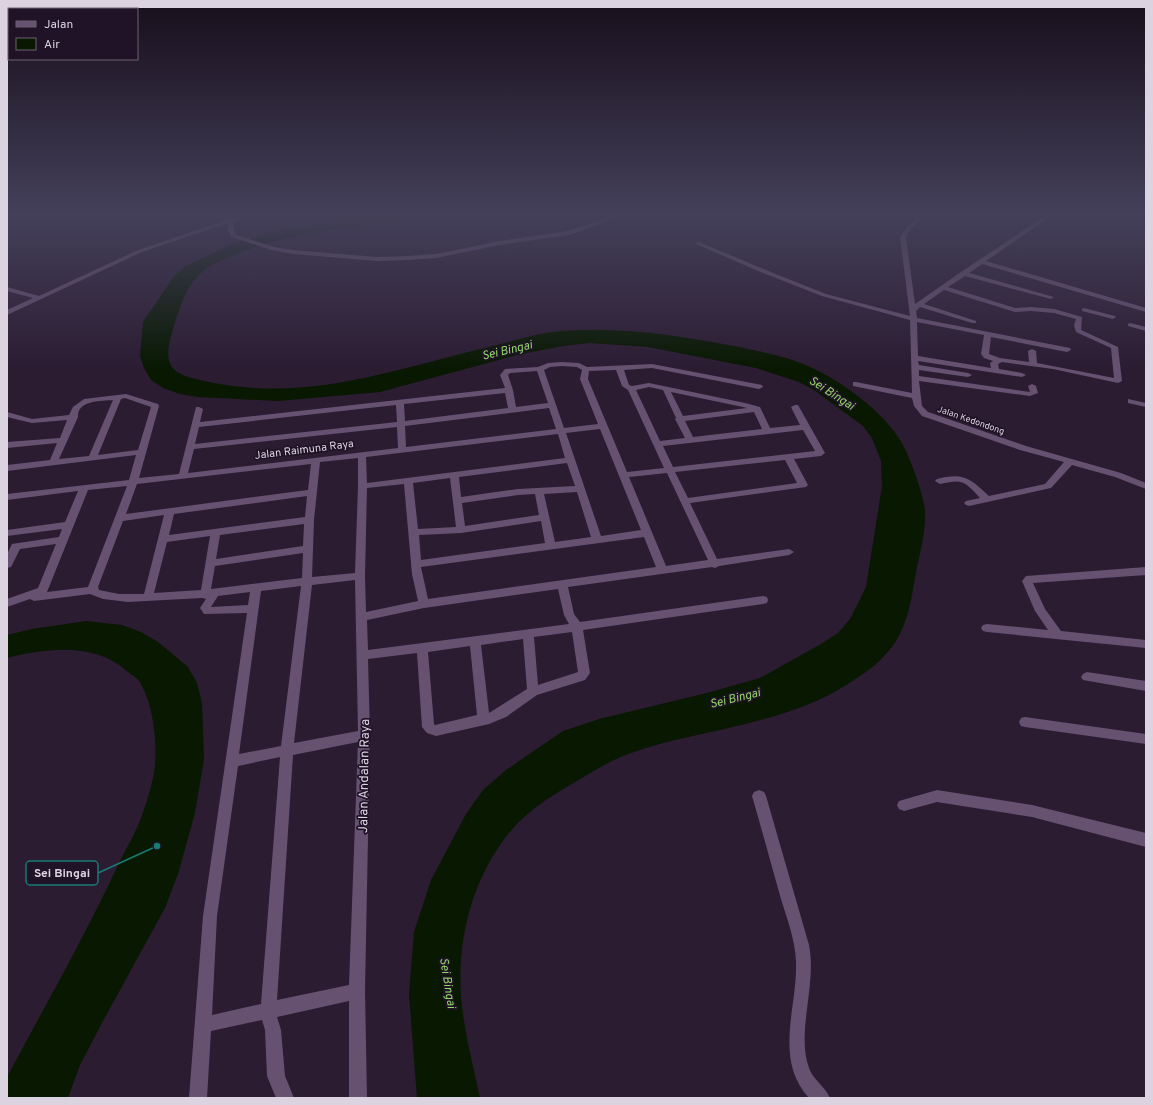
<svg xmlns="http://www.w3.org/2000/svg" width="1153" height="1105" viewBox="0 0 1153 1105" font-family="Overpass,sans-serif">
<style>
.water{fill:#081801}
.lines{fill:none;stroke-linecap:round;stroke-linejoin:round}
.minor{fill:#675171;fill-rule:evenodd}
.labels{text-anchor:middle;stroke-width:3.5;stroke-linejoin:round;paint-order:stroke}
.far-street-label{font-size:9px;fill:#dcd3e1;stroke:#211327}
.street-label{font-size:11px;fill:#dcd3e1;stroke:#211327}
.water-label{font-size:12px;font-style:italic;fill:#91d667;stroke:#211327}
.near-street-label{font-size:13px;fill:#dcd3e1;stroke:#211327}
.leader{fill:none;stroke:#197b74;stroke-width:1.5}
.callout-dot{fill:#197b74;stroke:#211327;stroke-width:1.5}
.callout{fill:#211327;stroke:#197b74;stroke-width:1.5}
.callout-label{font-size:12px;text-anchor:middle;font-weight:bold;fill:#dcd3e1}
</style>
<rect width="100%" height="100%" fill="#2b1c32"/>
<g class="water">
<path d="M 385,214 L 435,214 C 405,219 375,224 344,228 C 302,235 263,241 225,259 C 216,263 206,267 199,275 C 183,291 176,319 170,340 C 165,362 170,372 192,378 C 298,406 384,372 485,348 C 505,343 525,337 545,333 C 606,324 678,335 739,347 C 762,352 786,356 808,366 C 843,382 882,410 902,443 C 910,458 924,495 925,511 C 926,531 920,553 916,572 C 912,595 909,620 896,641 C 887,655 874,667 860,676 C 818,705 785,714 737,726 C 704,734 669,740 637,751 C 617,757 600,767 582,778 C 556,793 528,809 509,833 C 472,879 457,939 461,997 C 464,1031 473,1065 480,1098 L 417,1098 L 409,994 L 414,932 L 431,880 L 466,814 L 483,790 L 506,770 L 563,731 L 599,719 L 707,693 L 760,678 L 821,644 L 838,633 L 850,619 L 866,587 L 882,486 L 881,461 L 872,438 L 863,426 L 814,390 L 799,382 L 756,368 L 648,347 L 589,343 L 563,346 L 517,355 L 380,392 L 278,401 L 198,397 L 180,394 L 163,388 L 151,380 L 144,368 L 140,356 L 143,322 L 175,275 L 186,266 L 230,245 L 272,232 Z"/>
<path d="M 86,621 L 122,625 L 141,632 L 158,642 L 188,667 L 197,683 L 202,703 L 204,759 L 195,813 L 178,874 L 165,908 L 103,1021 L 80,1065 L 68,1098 L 7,1098 L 7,1077 C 45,1006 85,936 119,863 C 124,852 131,841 136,830 C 144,812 150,792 154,773 C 158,747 154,707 141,684 C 139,679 132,675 128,672 C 95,642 47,648 7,658 L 7,635 L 32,629 Z"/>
</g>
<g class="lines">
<g class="minor">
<path d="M 245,214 L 253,214 L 234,222 L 234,230 L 236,235 L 274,247 L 293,250 L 377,257 L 407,256 L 436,254 L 499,241 L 568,231 L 618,214 L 626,214 L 569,235 L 499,245 L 436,258 L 407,260 L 377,261 L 293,254 L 271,250 L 232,237 L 228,230 L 228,223 L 142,252 L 7,315 L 7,310 L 33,298 L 7,291 L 7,287 L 39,296 L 138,250 Z"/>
<path d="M 922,214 L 928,214 L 911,228 L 906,237 L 915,304 L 961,272 L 1048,214 L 1054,214 L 986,261 L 1146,308 L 1146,312 L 982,264 L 969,273 L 1054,297 L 1051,299 L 965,276 L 948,287 L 1015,308 L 1031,307 L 1054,309 L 1082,317 L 1081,330 L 1118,347 L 1122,381 L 1118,383 L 1053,369 L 1002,362 L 998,364 L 999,369 L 1022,373 L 1026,375 L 1022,377 L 918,361 L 919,365 L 968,373 L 972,375 L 968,377 L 919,370 L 919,376 L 1030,392 L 1028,386 L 1032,384 L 1036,386 L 1038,393 L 1030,396 L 919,381 L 922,406 L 928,412 L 1026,446 L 1121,473 L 1146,483 L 1146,489 L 1115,477 L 1072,465 L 1051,488 L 969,506 L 966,505 L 964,503 L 966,501 L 980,498 C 964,481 963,479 940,484 L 935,481 L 937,479 C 963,472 970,478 989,496 L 1045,484 L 1064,462 L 1020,450 L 922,416 L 914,406 L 912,398 L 853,386 L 853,382 L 856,382 L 912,393 L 910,320 L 822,296 L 758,271 L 694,243 L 699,242 L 778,275 L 826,294 L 910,316 L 900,237 L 908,226 ZM 944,290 L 1015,312 L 1031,311 L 1054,313 L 1076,319 L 1074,325 L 1076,332 L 1111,348 L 1114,378 L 1037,363 L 1036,351 L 1032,349 L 1028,351 L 1029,362 L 1000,358 L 989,354 L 991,337 L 1067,352 L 1071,350 L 1070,348 L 917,318 L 916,311 L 920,307 L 972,323 L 976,323 L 976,321 L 924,304 ZM 917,322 L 984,335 L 981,354 L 984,358 L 993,361 L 990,363 L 991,368 L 918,356 Z"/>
<path d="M 1084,308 L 1115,316 L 1116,317 L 1113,319 L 1082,311 L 1082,309 Z"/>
<path d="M 1130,323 L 1146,327 L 1146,331 L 1128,326 L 1128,324 Z"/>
<path d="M 562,362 L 579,363 L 587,367 L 652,364 L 762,385 L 763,387 L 759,389 L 652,368 L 624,370 L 629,385 L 632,386 L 649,383 L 745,403 L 760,407 L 770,428 L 800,425 L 791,407 L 795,405 L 798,405 L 825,453 L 821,456 L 794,459 L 808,485 L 806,487 L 690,503 L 717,559 L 789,549 L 794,552 L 789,555 L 719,566 L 715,568 L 712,567 L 568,587 L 574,614 L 580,622 L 763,596 L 767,597 L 768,600 L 767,603 L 763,604 L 583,630 L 590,673 L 585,680 L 537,695 L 506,717 L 489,724 L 436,736 L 427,733 L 422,727 L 417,653 L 368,659 L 370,735 L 365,991 L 367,1098 L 349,1098 L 349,1001 L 277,1017 L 281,1030 L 285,1076 L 294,1098 L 276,1098 L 267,1076 L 265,1030 L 262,1020 L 211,1031 L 207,1098 L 189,1098 L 203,916 L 247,613 L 204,614 L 200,608 L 206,599 L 202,598 L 128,602 L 103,599 L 90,594 L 34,601 L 30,599 L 7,607 L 7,599 L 38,588 L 56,544 L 20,549 L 11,567 L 7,568 L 7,554 L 12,544 L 59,537 L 62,529 L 7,536 L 7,530 L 65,522 L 78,491 L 7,500 L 7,494 L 129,480 L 136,455 L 7,471 L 7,465 L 50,460 L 57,443 L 7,448 L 7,442 L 60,438 L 67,420 L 32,423 L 7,417 L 7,412 L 32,419 L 69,415 L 73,407 L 84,399 L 126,394 L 158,404 L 159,406 L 139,478 L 179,474 L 196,407 L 199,407 L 203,409 L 200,422 L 505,388 L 500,375 L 505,369 L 538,367 L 548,363 ZM 562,366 L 577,367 L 582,370 L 580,379 L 598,424 L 564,428 L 544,370 L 550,367 ZM 616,370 L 622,386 L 628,390 L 664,468 L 627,472 L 588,379 L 589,371 ZM 537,371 L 548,403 L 516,407 L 513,390 L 508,375 L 510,373 ZM 649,387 L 663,390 L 676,418 L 675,419 L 685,438 L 660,441 L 636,390 ZM 671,392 L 743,407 L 747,408 L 683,416 ZM 505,393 L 508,408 L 405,421 L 404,404 ZM 125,398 L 151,407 L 138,450 L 98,455 L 121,399 ZM 113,400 L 89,456 L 59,459 L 78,417 C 77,400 101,401 113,400 ZM 396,405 L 397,422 L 195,444 L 199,427 ZM 549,408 L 556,429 L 406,447 L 405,426 ZM 754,412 L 762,429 L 693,437 L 685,421 ZM 397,427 L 398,448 L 188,473 L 194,449 ZM 600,429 L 641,530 L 601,536 L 566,433 ZM 803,430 L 815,451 L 673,467 L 663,446 ZM 558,434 L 565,458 L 367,483 L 366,457 ZM 358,458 L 358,486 L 355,573 L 312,577 L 314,520 L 320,462 ZM 785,460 L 797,483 L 688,498 L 675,472 ZM 567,463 L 575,486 L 518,489 L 461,497 L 459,477 ZM 311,464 L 308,490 L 126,514 L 137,484 ZM 667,473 L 708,560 L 666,566 L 629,477 ZM 450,478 L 456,527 L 418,529 L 413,483 ZM 404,484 L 412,574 L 418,601 L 366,612 L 365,576 L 367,488 ZM 127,486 L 88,587 L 47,592 L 88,490 ZM 577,492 L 591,537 L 555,542 L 544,494 ZM 535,494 L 539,515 L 465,526 L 462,503 L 518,495 ZM 307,496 L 305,517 L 169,535 L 174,514 ZM 164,515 L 144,594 L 119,594 L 99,590 L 98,587 L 123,521 ZM 541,521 L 545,543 L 421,560 L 419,535 L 461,533 ZM 304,524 L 303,546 L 216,559 L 220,535 ZM 210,536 L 201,590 L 154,593 L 167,542 ZM 644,537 L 656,567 L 428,599 L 421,567 ZM 303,553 L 302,578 L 211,589 L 215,566 ZM 355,580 L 358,731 L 294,743 L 312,585 ZM 301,586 L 281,746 L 239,754 L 261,591 ZM 558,589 L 564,615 L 569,624 L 368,650 L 367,620 L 424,608 ZM 250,592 L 248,605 L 211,607 L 218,596 ZM 572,632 L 578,672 L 538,685 L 534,637 ZM 523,639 L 527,689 L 489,713 L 481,645 ZM 470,646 L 477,715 L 435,725 L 434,724 L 428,652 ZM 358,742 L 349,985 L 277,1000 L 293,755 ZM 280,757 L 261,1004 L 212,1015 L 217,916 L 238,766 Z"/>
<path d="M 1128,399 L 1146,403 L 1146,407 L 1128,403 Z"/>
<path d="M 1146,567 L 1146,575 L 1033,583 L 1045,609 L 1061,631 L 1146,640 L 1146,648 L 987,632 L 983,631 L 981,628 L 983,625 L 987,624 L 1048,630 L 1035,611 L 1022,581 L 1026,576 Z"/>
<path d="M 1087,672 L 1146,681 L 1146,691 L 1083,680 L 1081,677 L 1083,674 Z"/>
<path d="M 1025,717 L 1146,734 L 1146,744 L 1025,727 L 1021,726 L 1019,722 L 1021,718 Z"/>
<path d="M 759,790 L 764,792 L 766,796 L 809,945 C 817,985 796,1032 809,1068 C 813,1080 825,1086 830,1098 L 809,1098 C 773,1059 798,1006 796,961 C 795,939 787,919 781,899 C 771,864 762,830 752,796 L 754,792 Z"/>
<path d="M 937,790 L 1032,805 L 1146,833 L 1146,847 L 1032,817 L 937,802 L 904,811 L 899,809 L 897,805 L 899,801 Z"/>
</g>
</g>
<linearGradient id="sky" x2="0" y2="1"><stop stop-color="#180f1c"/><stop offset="0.58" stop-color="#44405a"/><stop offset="1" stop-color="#44405a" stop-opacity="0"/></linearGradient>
<rect width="1153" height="369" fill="url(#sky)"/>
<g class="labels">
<g class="far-street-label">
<text transform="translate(971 420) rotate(19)" y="3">Jalan Kedondong</text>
</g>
<g class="street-label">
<text transform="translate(304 449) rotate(-7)" y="4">Jalan Raimuna Raya</text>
</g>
<g class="water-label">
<text transform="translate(507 350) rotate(-13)" y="4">Sei Bingai</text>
<text transform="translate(832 393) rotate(33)" y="4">Sei Bingai</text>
<text transform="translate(735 698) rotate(-14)" y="4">Sei Bingai</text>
<text transform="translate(448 983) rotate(81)" y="4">Sei Bingai</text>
</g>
<g class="near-street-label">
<text transform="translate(363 776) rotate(-89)" y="5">Jalan Andalan Raya</text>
</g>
</g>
<path class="leader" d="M157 846L98 873"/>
<circle class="callout-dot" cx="157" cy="846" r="4"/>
<rect class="callout" x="26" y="861" width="72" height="24" rx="4"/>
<g class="callout-label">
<text x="62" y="877">Sei Bingai</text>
</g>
<rect width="1153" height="1105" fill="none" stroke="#dcd3e1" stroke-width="16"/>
<rect x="8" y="8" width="130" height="52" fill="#211327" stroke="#6c6071"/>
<rect x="16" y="21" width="20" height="6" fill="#675171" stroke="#6c6071"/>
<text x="44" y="28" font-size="12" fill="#dcd3e1">Jalan</text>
<rect x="16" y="38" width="20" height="12" fill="#081801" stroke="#6c6071"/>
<text x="44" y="48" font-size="12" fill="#dcd3e1">Air</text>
</svg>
